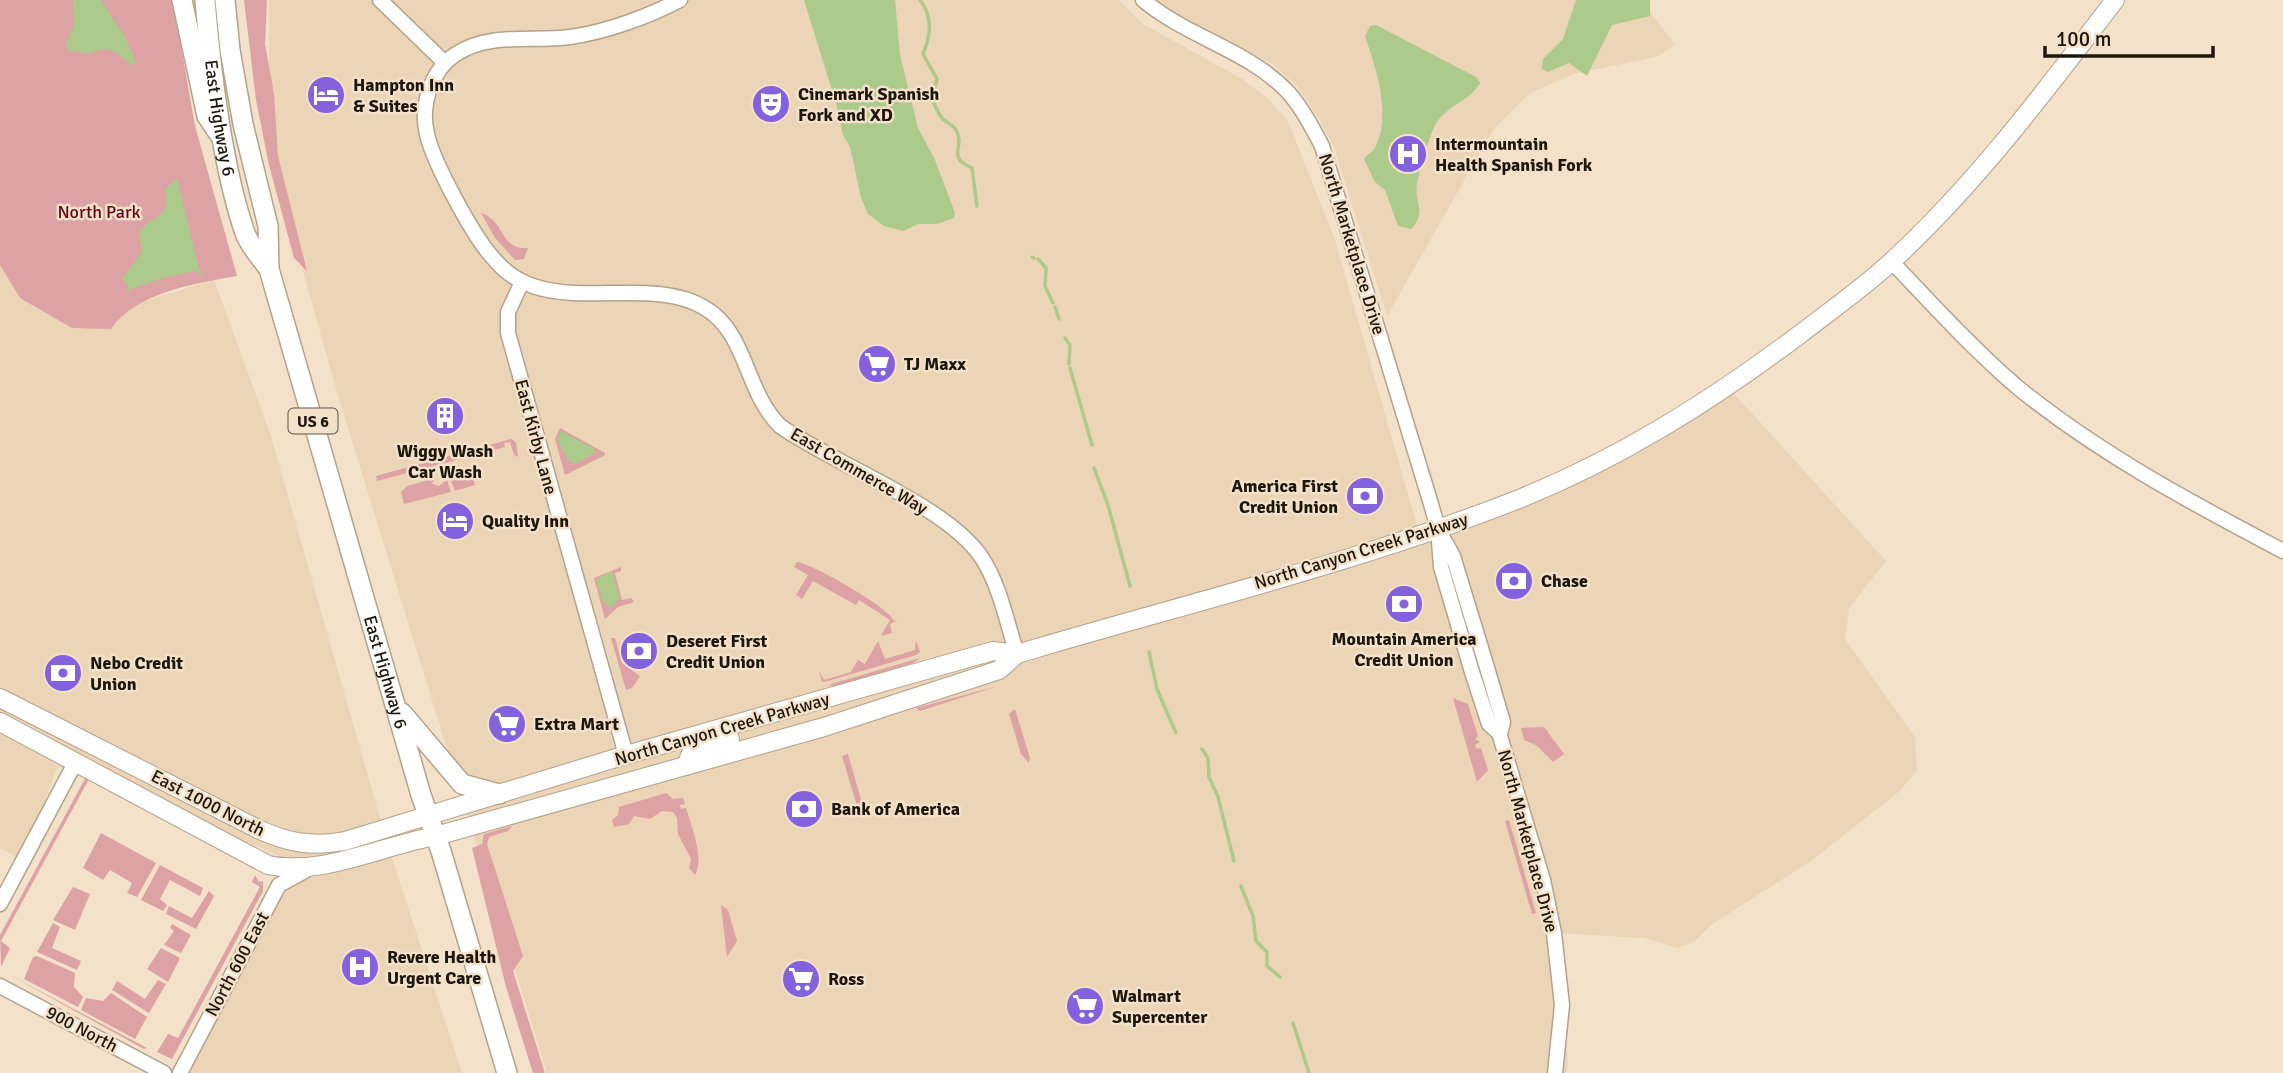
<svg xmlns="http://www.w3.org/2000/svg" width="2283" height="1073" viewBox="0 0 2283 1073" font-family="Signika,sans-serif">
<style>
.built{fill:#ecd4b6}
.green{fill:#dda2a4}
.water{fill:#acca8b}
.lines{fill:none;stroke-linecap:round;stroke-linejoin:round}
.stream{stroke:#acca8b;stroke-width:3.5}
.minor-casing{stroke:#b4a28b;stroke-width:17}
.major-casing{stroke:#b4a28b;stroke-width:20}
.highway-casing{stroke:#b4a28b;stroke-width:22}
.minor{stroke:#fff;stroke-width:14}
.major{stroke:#fff;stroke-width:18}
.highway{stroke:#fff;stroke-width:19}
.labels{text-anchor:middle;stroke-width:5;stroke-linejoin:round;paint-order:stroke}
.shield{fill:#f4e1c9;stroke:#5e5446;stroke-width:2}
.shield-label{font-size:16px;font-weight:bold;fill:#1d170e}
.poi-label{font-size:18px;font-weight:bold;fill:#1d170e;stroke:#f4e1c9;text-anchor:start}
.street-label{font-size:18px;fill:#1d170e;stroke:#f4e1c9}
.park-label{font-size:18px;fill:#60041a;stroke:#f4e1c9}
</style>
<rect width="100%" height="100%" fill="#f4e1c9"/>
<g class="built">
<path d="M 269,0 L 1119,0 L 1143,24 L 1242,79 L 1267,98 L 1288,121 L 1335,240 L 1420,536 L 1612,456 L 1728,387 L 1886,561 L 1849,608 L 1845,639 L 1915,737 L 1917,770 L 1901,790 L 1811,861 L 1711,925 L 1695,941 L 1678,948 L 1644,938 L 1554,933 L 1568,1062 L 1566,1073 L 547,1073 L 337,392 L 269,151 Z"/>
<path d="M 1156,0 L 1644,0 L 1643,3 L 1675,44 L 1659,56 L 1574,74 L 1530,93 L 1493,130 L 1387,316 L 1334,147 L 1320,120 L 1297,86 L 1273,64 L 1177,15 Z"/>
<path d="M 0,265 L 20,298 L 111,329 L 120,315 L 144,301 L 214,280 L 270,433 L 388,846 L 462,1073 L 179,1073 L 274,896 L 307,869 L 75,763 L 71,770 L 57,767 L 23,861 L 0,848 Z"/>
</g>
<g class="green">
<path d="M 0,0 L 173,0 L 195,126 L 237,276 C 196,283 135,293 111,329 L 72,328 L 20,298 L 0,265 Z"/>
<path d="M 244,0 L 267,0 L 265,44 L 274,94 L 278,156 L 307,271 L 294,258 L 269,165 L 256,100 Z"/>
<path d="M 481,213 C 507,222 499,250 528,248 L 524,259 L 515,260 L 495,238 Z"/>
<path d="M 560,428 L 605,453 L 605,455 L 565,475 L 555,439 Z"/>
<path d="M 511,439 L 516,442 L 518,457 L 514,455 L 510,442 L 504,443 L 505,447 L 377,481 L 376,476 Z"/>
<path d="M 467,470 L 472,473 L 475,485 L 455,491 L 450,478 L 441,476 Z"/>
<path d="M 435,478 L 432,484 L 439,486 L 447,480 L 451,492 L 404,504 L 401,492 L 407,486 Z"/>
<path d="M 797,562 C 813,564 890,608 894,621 L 898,620 L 890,624 L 892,633 L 881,636 L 890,620 L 859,600 L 856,605 L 813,581 L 802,599 L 796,595 L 808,575 L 794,567 Z"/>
<path d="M 621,567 L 621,571 L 615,573 L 622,600 L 631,598 L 634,602 L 618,607 L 605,619 L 594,578 Z"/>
<path d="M 611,638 L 615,638 L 622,663 L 640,676 L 632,688 L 626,690 Z"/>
<path d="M 916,640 L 920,652 L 916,655 L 828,681 L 822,682 L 819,671 L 824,680 L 851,672 L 858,660 L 865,664 L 878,641 L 885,659 L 915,650 Z"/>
<path d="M 920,658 L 913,663 L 835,686 L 828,685 Z"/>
<path d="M 998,686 L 920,711 L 916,708 Z"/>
<path d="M 1453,698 L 1468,704 L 1478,736 L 1475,739 L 1480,742 L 1475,745 L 1477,749 L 1481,748 L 1488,770 L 1477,782 Z"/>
<path d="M 1015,709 L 1030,758 L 1029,763 L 1021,754 L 1009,714 Z"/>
<path d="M 1544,727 L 1564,754 L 1553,762 L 1536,745 L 1524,740 L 1521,728 Z"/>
<path d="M 848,754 L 863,807 L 858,809 L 842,756 Z"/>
<path d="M 86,777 L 90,777 L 1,941 L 10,948 L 1,967 L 0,935 Z"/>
<path d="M 666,793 L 673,799 L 683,798 L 685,804 L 680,805 L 681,809 L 686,808 C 691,825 705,860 695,875 L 689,868 L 691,859 L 678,834 L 677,818 L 673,812 L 662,811 L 650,819 L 634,816 L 629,824 L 614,827 L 612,820 L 618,815 L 619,807 Z"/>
<path d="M 1509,820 L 1536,913 L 1532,914 L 1505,821 Z"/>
<path d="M 512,826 L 508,831 L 489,837 L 487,844 L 523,956 L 513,971 L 545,1073 L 533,1073 L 506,987 L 472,848 L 482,844 L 484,834 Z"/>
<path d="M 101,833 L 156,863 L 137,897 L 127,893 L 132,883 L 110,870 L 103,880 L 83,868 Z"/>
<path d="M 160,865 L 203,888 L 200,896 L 170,880 L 160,899 L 167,905 L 163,911 L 141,900 Z"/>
<path d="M 255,875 L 259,882 L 263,881 L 263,891 L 172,1059 L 157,1052 L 168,1034 L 178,1038 L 260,887 L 252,882 Z"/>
<path d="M 73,887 L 90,894 L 75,930 L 53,920 Z"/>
<path d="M 209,891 L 214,896 L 196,929 L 166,914 L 169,906 L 192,918 Z"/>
<path d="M 721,905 L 728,910 L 737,941 L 727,957 Z"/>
<path d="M 53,923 L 60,927 L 52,948 L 81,961 L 77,970 L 37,952 Z"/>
<path d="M 172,924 L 191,935 L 181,953 L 164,945 L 174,931 L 170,928 Z"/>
<path d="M 161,948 L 180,958 L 168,982 L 147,969 Z"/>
<path d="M 37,956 L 75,973 L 74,987 L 83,997 L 78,1007 L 24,979 L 33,957 Z"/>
<path d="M 8,974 L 147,1048 L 144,1049 Z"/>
<path d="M 158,980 L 166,984 L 149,1013 L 112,990 L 117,981 L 145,999 Z"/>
<path d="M 111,993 L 147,1017 L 135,1039 L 81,1010 L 86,998 L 103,1001 Z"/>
</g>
<g class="water">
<path d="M 73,0 L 101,0 L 125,37 L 136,62 L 132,65 L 113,51 L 104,49 L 88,54 L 68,50 L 66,44 L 74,24 Z"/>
<path d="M 804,0 L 895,0 L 900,55 L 918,128 L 935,160 L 955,213 L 954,218 L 937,224 L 918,224 L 903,231 L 884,226 L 868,214 L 861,198 L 850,147 L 843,135 L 836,103 Z"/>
<path d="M 1576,0 L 1650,0 L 1650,16 L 1612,25 L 1587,76 L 1569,63 L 1548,72 L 1542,69 L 1543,59 L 1563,39 Z"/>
<path d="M 1376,25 L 1476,77 L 1480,83 C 1469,103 1441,106 1432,132 C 1426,148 1420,168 1417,184 C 1414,206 1427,208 1412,229 L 1398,226 L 1385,190 L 1375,182 L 1364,159 C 1367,154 1373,152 1375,148 C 1392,116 1376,68 1365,36 L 1370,26 Z"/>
<path d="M 177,178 L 199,269 L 205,277 L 196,271 L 166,277 L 126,291 L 128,285 L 122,279 L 142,252 L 139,232 C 155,212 170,222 165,189 Z"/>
<path d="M 561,431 L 593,448 L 596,452 L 576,464 L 569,462 L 557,439 Z"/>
<path d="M 612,571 L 620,598 L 610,608 L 602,600 L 596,579 Z"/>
</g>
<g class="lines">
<g class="stream">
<path d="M 920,0 C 933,17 931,35 923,54 L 937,79 L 932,99 C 935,105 938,114 943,119 C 947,123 954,126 956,130 C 966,148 945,156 972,168 L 977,206"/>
<path d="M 1032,257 L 1034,258"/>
<path d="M 1038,259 L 1046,268 L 1045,286 L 1053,303"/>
<path d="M 1055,307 L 1059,319"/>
<path d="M 1065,338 L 1070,345 L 1069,364"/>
<path d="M 1070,368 L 1092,445"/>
<path d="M 1094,468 L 1108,505 L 1130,586"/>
<path d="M 1149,652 L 1157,689 L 1176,733"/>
<path d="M 1202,749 L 1208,758 L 1209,777 L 1218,797 L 1234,861"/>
<path d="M 1241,886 L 1253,916 L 1256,941 L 1267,952 L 1267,966 L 1280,977"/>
<path d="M 1293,1023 L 1309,1073"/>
</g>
<defs>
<g id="minor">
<path d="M 380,0 L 445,63"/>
<path d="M 680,0 C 647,17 606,32 570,37 C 532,42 489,32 456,54 C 431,70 420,106 427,134 C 433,162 474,238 494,259 C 504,271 518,281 533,286 C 584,304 658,279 705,308 C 748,334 744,390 780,426 C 835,465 947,505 982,558 C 1000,586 1007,623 1017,654"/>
<path d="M 1143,0 C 1187,37 1248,50 1288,92 C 1302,108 1312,127 1322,146 L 1431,504 L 1438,529 L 1441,567 L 1472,672 L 1489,724 L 1500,734"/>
<path d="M 1892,262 C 1932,304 1972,348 2016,386 C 2098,453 2190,502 2283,551"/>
<path d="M 522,282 L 508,312 L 508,333 L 626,755"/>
<path d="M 1440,533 L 1453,556 L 1485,661 L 1503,722 L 1500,734"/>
<path d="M 1497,726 L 1543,880 L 1554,933 L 1562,1005 L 1555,1073"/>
<path d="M 0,904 L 75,763"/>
<path d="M 0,986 L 164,1073"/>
<path d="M 180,1073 L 279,885 L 308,869"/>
</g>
<g id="major">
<path d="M 0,698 L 258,829 C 288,843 312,847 345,841 L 626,755 L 993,651 L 1017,654"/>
<path d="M 0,722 L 268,865 C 324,876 380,846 436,836 L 824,727 L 999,670 L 1017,654 L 1034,649 C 1196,601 1362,561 1519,499 C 1621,458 1712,400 1799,335 C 1830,311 1863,288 1891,262 C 1976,184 2045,91 2115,0"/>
<path d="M 686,766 L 691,753 L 730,739"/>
</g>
<g id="highway">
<path d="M 182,0 L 207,116 L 219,134"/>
<path id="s1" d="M 205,0 C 211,71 222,166 245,233 C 250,246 261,258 269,269"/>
<path id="s2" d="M 225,0 L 230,50 L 243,124 L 268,226 L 269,269 L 421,795 L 441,851 L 507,1073"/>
<path d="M 402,713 L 462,784 L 499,794"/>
</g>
</defs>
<use href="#minor" class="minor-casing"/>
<use href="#major" class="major-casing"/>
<use href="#highway" class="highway-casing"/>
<use href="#minor" class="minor"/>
<use href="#major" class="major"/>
<use href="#highway" class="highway"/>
</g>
<defs>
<symbol id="hotel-disc" viewBox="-11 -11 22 22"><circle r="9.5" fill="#8562dd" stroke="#f4e1c9"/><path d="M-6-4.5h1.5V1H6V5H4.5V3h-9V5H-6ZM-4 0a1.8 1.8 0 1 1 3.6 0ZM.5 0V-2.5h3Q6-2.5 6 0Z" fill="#fff"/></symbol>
<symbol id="theatre-disc" viewBox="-11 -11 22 22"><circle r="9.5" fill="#8562dd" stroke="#f4e1c9"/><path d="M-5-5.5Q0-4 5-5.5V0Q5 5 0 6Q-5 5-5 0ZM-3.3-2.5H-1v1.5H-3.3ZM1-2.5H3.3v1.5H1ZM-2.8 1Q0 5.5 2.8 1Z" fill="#fff"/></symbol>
<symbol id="hospital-disc" viewBox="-11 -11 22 22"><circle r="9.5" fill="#8562dd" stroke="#f4e1c9"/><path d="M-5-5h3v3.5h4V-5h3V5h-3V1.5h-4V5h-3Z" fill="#fff"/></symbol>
<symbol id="supermarket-disc" viewBox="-11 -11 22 22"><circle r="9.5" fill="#8562dd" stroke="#f4e1c9"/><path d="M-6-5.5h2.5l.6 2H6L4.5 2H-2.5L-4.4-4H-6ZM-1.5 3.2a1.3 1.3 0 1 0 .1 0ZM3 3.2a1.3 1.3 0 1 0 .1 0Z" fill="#fff"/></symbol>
<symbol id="building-disc" viewBox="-11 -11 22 22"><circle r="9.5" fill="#8562dd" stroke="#f4e1c9"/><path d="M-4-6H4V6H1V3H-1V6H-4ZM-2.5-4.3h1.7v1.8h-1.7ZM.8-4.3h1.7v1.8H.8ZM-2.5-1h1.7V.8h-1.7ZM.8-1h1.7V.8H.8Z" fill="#fff"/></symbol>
<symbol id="bank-disc" viewBox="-11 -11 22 22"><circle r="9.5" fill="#8562dd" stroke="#f4e1c9"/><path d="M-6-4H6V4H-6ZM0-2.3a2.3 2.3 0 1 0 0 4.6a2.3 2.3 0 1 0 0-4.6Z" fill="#fff"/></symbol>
</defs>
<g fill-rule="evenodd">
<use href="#hotel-disc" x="304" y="73" width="44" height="44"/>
<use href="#theatre-disc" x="749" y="82" width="44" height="44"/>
<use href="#hospital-disc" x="1386" y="132" width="44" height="44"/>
<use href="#supermarket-disc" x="855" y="342" width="44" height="44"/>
<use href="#building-disc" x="423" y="394" width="44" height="44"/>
<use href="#bank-disc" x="1343" y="474" width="44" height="44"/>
<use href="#hotel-disc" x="433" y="499" width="44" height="44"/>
<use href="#bank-disc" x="1492" y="559" width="44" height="44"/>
<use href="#bank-disc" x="1382" y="582" width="44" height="44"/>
<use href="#bank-disc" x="617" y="629" width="44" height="44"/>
<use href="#bank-disc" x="41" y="651" width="44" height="44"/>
<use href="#supermarket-disc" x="485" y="702" width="44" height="44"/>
<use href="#bank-disc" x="782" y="787" width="44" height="44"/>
<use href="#hospital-disc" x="338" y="945" width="44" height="44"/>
<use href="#supermarket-disc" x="779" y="957" width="44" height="44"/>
<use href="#supermarket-disc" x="1063" y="984" width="44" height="44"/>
</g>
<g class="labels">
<rect class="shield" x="288.5" y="408.5" width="49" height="25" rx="5"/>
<g class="shield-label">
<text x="313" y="427">US 6</text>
</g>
<g class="poi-label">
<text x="353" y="91">Hampton Inn<tspan x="353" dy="21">&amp; Suites</tspan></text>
<text x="798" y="100">Cinemark Spanish<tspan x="798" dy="21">Fork and XD</tspan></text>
<text x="1435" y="150">Intermountain<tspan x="1435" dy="21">Health Spanish Fork</tspan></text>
<text x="904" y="370">TJ Maxx</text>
<text x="445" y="457" text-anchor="middle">Wiggy Wash<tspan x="445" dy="21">Car Wash</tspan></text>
<text x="1338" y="492" text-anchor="end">America First<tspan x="1338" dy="21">Credit Union</tspan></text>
<text x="482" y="527">Quality Inn</text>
<text x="1541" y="587">Chase</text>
<text x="1404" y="645" text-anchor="middle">Mountain America<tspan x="1404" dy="21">Credit Union</tspan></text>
<text x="666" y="647">Deseret First<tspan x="666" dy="21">Credit Union</tspan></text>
<text x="90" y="669">Nebo Credit<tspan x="90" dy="21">Union</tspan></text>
<text x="534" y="730">Extra Mart</text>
<text x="831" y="815">Bank of America</text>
<text x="387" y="963">Revere Health<tspan x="387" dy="21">Urgent Care</tspan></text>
<text x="828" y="985">Ross</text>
<text x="1112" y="1002">Walmart<tspan x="1112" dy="21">Supercenter</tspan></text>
</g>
<g class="street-label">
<text dy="6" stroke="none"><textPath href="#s1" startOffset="119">East Highway 6</textPath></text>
<text transform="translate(1352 244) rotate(73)" y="6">North Marketplace Drive</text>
<text transform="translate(536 437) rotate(75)" y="6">East Kirby Lane</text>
<text transform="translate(859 471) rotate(30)" y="6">East Commerce Way</text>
<text transform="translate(1361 551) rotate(-17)" y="6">North Canyon Creek Parkway</text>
<text dy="6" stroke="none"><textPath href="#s2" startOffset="693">East Highway 6</textPath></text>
<text transform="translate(722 729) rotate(-16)" y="6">North Canyon Creek Parkway</text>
<text transform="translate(208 803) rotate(27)" y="6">East 1000 North</text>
<text transform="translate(1528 841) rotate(75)" y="6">North Marketplace Drive</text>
<text transform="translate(237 964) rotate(-62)" y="6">North 600 East</text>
<text transform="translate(82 1029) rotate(28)" y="6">900 North</text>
</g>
<g class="park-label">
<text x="99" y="218">North Park</text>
</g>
</g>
<path d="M2045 46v10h168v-10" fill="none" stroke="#1d170e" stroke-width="3.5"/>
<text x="2056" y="46" font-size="21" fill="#1d170e" stroke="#f4e1c9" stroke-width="5" paint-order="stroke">100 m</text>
</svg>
